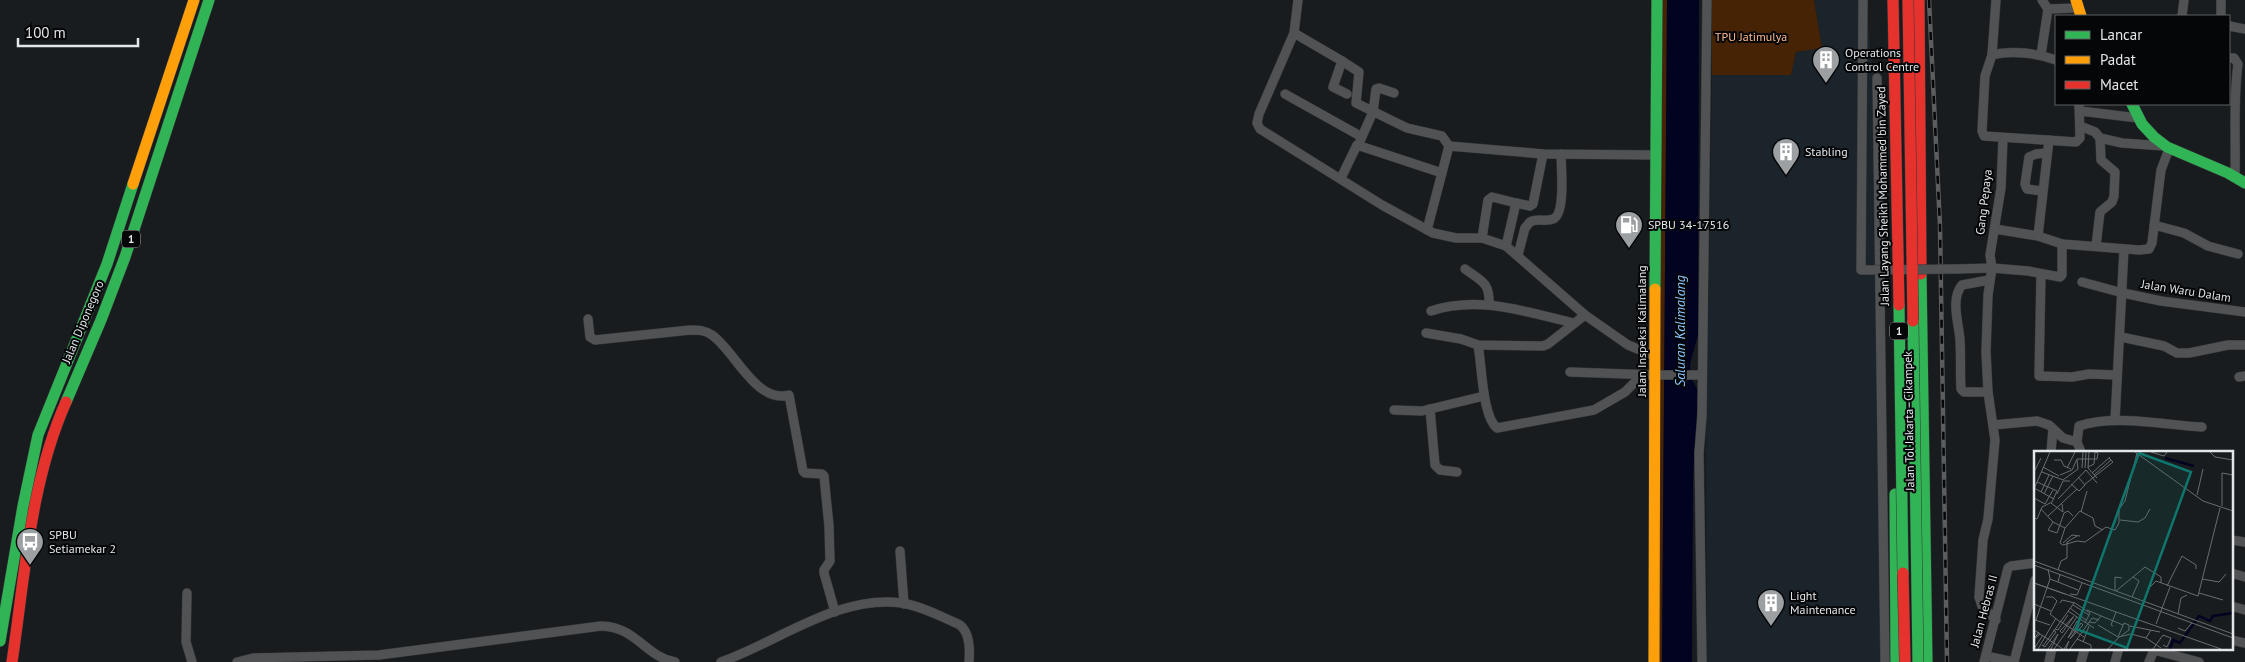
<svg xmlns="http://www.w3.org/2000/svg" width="2245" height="662" viewBox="0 0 2245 662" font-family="'PT Sans',sans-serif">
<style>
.built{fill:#1b232b}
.green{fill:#462305}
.water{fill:#020321}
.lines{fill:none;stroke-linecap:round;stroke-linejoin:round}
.street-casing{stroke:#353739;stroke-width:10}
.fast-casing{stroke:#353739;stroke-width:12}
.slow-casing{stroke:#353739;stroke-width:12}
.jam-casing{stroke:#353739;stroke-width:12}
.street{stroke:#515254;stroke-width:9}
.fast{stroke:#30b455;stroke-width:11}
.slow{stroke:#ff9f0a;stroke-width:11}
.jam{stroke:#e5322d;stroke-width:11}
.rail-casing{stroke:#5b5d5f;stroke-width:4.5}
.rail{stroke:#050608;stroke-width:2.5;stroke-dasharray:8;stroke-linecap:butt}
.street-bridge-casing{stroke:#353739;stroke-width:10;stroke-linecap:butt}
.fast-bridge-casing{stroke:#353739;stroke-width:12;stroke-linecap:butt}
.jam-bridge-casing{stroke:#353739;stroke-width:12;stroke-linecap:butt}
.street-bridge{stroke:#515254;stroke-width:9}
.fast-bridge{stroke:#30b455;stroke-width:11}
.jam-bridge{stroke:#e5322d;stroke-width:11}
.labels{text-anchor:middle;stroke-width:4;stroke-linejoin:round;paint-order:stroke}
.shield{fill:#050608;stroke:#a0a4a6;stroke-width:1}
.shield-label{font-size:11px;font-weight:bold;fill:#e3e7ea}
.park-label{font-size:12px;fill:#fcba8e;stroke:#050608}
.poi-label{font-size:12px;fill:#e3e7ea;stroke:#050608;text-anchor:start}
.street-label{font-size:12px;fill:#e3e7ea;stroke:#050608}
.water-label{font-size:14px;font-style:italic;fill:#8dc6fb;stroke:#050608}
.inset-river{fill:none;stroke:#020321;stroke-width:2.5}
.inset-road{fill:none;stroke:#6a6d70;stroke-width:1}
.view{fill:#0f766e;fill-opacity:0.15;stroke:#0f766e;stroke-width:2.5}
.inset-edge{fill:none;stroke:#e3e7ea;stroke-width:2.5}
</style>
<rect width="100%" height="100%" fill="#191c1e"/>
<path class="built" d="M 1814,0 L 1865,0 L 1879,125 L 1882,662 L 1707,662 L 1706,451 L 1712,75 L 1791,75 L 1796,52 L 1822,48 Z"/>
<g class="green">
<path d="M 1657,0 L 1667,0 L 1662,662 L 1654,662 Z"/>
<path d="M 1712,0 L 1814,0 L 1822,48 L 1796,52 L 1791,75 L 1712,75 Z"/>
</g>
<path class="water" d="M 1667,0 L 1699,0 L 1698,335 L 1690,364 L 1691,377 L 1698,391 L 1693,478 L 1692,662 L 1662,662 Z"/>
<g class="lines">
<defs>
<g id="street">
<path d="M 1298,0 L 1294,33 L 1259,114 L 1257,123 L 1260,129 L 1382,205 L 1433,233 L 1456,238 L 1482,238 L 1506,246 L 1585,315 L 1628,345 L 1655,356"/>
<path d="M 1863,0 L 1861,270 L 1869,270"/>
<path d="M 2042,0 L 2048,9 L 2077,8"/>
<path d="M 2182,16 L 2184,0"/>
<path d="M 2221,16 L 2221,0"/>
<path d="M 2229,26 L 2245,29"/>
<path d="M 1294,33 L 1342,61"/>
<path d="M 1992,55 L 1996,0"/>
<path d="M 2041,55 L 2048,9"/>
<path d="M 2229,58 L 2234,58 L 2238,64 C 2233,100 2236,137 2235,174"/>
<path d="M 2056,60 C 2037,53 2011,50 1992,55 L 1985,76 L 1982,131 L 1984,136 L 2076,142 L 2080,138 L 2079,104"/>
<path d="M 1877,78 L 1885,662"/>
<path d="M 1285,94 L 1362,137"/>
<path d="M 1347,94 L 1333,87 L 1342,61 L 1359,72 L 1356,103 L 1407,128 L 1442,136 L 1449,146"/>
<path d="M 2080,111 L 2138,118"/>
<path d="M 2080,126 L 2095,132 L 2100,138 L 2122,143 L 2164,146"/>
<path d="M 1360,141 L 1373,112 L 1376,89 L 1379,88 L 1394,93"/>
<path d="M 1341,178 L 1357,145 L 1442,173"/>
<path d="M 2042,191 L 2027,189 L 2025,184 L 2029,157 L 2036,154 L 2046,153"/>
<path d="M 2154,225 L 2184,233 L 2208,246 L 2238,254"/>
<path d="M 1995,229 L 2038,236 L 2062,244 L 2139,250 L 2149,249 L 2152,243 L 2161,170 L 2169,149"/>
<path d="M 1427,230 L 1449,146 L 1543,154 L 1656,155"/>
<path d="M 2038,236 L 2049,140"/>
<path d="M 1482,238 L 1488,200 L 1492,197 L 1516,203"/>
<path d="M 1506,246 L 1516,203 L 1530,206 L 1533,204 L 1543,154"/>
<path d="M 2096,246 L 2100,212 L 2112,202 L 2114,196 L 2115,172 L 2101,160 L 2100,138"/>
<path d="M 1518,255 L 1525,228 L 1530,222 C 1538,218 1545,222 1553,219 C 1566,214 1561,167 1561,154"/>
<path d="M 1465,269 C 1481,281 1490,282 1489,304"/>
<path d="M 1956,269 L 1992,268 L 2028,271 L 2060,277 L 2062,275 L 2062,244"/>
<path d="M 2041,274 L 2039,376 L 2072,377 L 2089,374 L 2117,375"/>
<path d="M 2082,282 L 2123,293 L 2161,301 L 2245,312"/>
<path d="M 1431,311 C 1478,295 1527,312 1573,323"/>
<path d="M 588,319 L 590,337 L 595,340 L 690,330 C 698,330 705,330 712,335 C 735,351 756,404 789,395 L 803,471 L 805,473 L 822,474 L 824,476 L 829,526 L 830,561 L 824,570 L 824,573 L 835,612"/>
<path d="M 1426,333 L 1461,339 L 1478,345 L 1543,346 L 1548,344 L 1585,315"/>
<path d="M 2121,337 L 2164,346 L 2177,353 L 2189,353 L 2228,345 L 2245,345"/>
<path d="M 1478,345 C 1482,365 1482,416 1497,428 L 1594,410 L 1625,392 L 1642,375"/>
<path d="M 1570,372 L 1655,375 L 1702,375"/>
<path d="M 2239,377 L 2245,376"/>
<path d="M 1988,392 L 1964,392 L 1961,389 C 1960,373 1961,356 1960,340 C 1959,324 1950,299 1962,285 L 1989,280"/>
<path d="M 1430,409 L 1435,465 L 1440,470 L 1457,472"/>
<path d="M 1394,410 L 1422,411 L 1484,396"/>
<path d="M 2115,420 L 2124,249"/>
<path d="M 1993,425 L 2037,421 L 2049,425 L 2063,438 L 2077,442"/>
<path d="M 2051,452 L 2053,429"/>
<path d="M 2081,452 L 2077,442 L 2079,426 C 2113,414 2164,425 2202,427"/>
<path d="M 2231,540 L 2245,542"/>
<path d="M 900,551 L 904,604"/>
<path d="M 2231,573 L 2245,577"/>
<path d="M 187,593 L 186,642 L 192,662"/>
<path d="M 2231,606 L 2245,610"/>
<path d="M 1996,620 L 1982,606 L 1979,597 L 1983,540 L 1988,519 L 1995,440 L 1988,392 L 1986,352 L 1988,295 L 1992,268 L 1990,255 L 2001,188 L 2003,138"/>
<path d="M 2231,640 L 2245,643"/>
<path d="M 1986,656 L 2014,662 L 2035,580"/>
<path d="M 237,662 L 253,658 L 379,655 L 601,626 C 637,627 644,656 675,662"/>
<path d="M 721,662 C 778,642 839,594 902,603 C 921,606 943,617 960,625 C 970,633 970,650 969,662"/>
<path d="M 1702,662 L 1699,453 L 1702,416 L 1707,0"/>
<path d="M 1984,662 L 2008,568 L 2011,566 L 2035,563"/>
<path d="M 2049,662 L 2052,648"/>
<path d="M 2081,662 L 2085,648"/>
<path d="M 2115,662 L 2119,648"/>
<path d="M 2149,662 L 2154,650 L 2199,662"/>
</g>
<g id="fast">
<path d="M 2132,104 L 2142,124 L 2154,137 L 2167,147 L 2228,173 L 2245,183"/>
<path d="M 1921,274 L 1927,662"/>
<path d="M 1655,289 L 1657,0"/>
<path d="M 66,402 L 101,320 L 125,257 L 209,0"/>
<path d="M 1895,494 L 1896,662"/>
<path d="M 0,641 L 23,506 L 38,435 L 107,264 L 133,184"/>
</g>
<g id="slow">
<path d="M 2076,0 L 2081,16"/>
<path d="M 133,184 L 194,0"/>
<path d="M 1654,662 L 1655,289"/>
</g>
<g id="jam">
<path d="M 1919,0 L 1921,274"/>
<path d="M 12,662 C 25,575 30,483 66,402"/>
</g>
</defs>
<use href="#street" class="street-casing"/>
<use href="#fast" class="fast-casing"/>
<use href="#slow" class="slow-casing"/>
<use href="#jam" class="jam-casing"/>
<use href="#street" class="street"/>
<use href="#fast" class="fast"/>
<use href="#slow" class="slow"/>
<use href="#jam" class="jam"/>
<defs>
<path id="rail" d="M 1929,0 L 1940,226 L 1947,662"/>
</defs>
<use href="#rail" class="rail-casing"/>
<use href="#rail" class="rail"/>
<defs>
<path id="street-bridge" d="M 1869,270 L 1956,269"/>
<g id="fast-bridge">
<path d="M 1899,305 L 1903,573"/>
<path d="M 1913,321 L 1918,662"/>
</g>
<g id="jam-bridge">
<path d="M 1893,0 L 1899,305"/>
<path d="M 1908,0 L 1913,321"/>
<path d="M 1903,573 L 1905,662"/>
</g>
</defs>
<use href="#street-bridge" class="street-bridge-casing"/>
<use href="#fast-bridge" class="fast-bridge-casing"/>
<use href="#jam-bridge" class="jam-bridge-casing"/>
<use href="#street-bridge" class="street-bridge"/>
<use href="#fast-bridge" class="fast-bridge"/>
<use href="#jam-bridge" class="jam-bridge"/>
</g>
<defs>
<symbol id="building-pin" viewBox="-11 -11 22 30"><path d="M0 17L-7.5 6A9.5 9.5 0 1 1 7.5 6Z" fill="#9ca0a3" stroke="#050608"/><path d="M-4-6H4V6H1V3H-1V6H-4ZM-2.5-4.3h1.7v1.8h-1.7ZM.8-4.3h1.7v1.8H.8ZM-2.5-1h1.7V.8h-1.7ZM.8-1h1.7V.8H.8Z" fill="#fff"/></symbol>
<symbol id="fuel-pin" viewBox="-11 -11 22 30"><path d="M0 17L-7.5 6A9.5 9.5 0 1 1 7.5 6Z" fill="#9ca0a3" stroke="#050608"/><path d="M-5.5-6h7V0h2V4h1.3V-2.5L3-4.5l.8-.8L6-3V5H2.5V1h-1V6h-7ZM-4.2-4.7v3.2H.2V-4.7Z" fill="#fff"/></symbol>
<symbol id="bus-pin" viewBox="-11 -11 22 30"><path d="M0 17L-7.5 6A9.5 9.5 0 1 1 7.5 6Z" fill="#9ca0a3" stroke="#050608"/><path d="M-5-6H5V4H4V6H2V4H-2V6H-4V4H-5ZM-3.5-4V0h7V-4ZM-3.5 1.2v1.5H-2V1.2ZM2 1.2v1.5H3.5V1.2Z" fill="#fff"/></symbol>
</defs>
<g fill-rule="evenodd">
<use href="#building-pin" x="1810" y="44" width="32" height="43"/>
<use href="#building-pin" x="1770" y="136" width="32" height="43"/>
<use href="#fuel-pin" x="1613" y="209" width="32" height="43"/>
<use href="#bus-pin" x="14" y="526" width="32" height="43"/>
<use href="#building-pin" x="1755" y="587" width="32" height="43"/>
</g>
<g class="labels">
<g class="shield">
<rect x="122" y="230.5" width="18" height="17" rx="4"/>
<rect x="1890" y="322.5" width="18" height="17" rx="4"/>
</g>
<g class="shield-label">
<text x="131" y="243">1</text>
<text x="1899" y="335">1</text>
</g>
<g class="park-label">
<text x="1751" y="41">TPU Jatimulya</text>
</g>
<g class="poi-label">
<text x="1845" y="57">Operations<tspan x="1845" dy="14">Control Centre</tspan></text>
<text x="1805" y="156">Stabling</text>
<text x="1648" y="229">SPBU 34-17516</text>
<text x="49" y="539">SPBU<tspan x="49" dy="14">Setiamekar 2</tspan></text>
<text x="1790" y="600">Light<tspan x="1790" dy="14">Maintenance</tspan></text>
</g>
<g class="street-label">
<text transform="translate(1883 196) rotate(-91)" y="4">Jalan Layang Sheikh Mohammed bin Zayed</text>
<text transform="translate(1984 202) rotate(-83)" y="4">Gang Pepaya</text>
<text transform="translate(2186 291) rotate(9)" y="4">Jalan Waru Dalam</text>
<text transform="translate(83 322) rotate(-67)" y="4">Jalan Diponegoro</text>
<text transform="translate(1642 331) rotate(-90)" y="4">Jalan Inspeksi Kalimalang</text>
<text transform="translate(1909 421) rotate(-91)" y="4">Jalan Tol Jakarta–Cikampek</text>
<text transform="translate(1984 611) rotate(-75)" y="4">Jalan Hebras II</text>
</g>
<g class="water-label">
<text transform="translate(1680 331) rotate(-90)" y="5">Saluran Kalimalang</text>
</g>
</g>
<g transform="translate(2034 451)">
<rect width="199" height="199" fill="#191c1e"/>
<path class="inset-river" d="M 131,7 L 160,15M 136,198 L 139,189 L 146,192 L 165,165 L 176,170 L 179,165 L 199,162"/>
<path class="inset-road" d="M 55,1 L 54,17 L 63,27M 101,1 L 169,50 L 199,60M 117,1 L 130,5 L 133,1M 176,1 L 181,6 L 199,9M 20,9 L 27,9 L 30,15 L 37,18M 9,16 L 25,25M 54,16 L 60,13 L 61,1M 33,17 L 41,1M 48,17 L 49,1M 51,17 L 52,1M 0,21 L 7,7M 8,21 L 29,29 L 44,18 L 43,9M 58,22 L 76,6M 26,24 L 38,19 L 43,8 L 63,8 L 64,2 L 61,1M 60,24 L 77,9M 37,33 L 45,40 L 51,34 L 44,26M 50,34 L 79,11 L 75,7M 0,37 L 20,48M 0,38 L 16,1M 7,41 L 15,24M 10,43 L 19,25M 23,43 L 29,30 L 36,30M 163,44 L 169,18M 0,47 L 11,53 L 19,39M 24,48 L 52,19 L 63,32M 17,52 L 29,61 L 28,53M 188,55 L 188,22 L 199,24M 7,58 L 19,71 L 31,77 L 26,92 L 29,94 L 43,90 L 51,91 L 72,76 L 81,79 L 85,72 L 85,58 L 91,50 L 103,2M 47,61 L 53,40M 14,65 L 43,38M 0,67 L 3,68 L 8,56 L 18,51 L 23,40 L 3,31M 86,69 L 104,71 L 111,67 L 116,58M 19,71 L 14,79 L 23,82 L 30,62 L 34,60 L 39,65M 31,77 L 46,60 L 59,67 L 61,75 L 69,79M 29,92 L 38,84 L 46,85M 0,110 L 199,183M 0,114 L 199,187M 24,119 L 27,110 L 33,107 L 33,91 L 43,85M 16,128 L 24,131 L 26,123M 168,128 L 185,131 L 192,123M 24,131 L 44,139M 0,132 L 187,198M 0,132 L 31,143M 133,135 L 148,105 L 162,114 L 162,118M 116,136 L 122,130 L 164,145 L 186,57M 81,139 L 81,126 L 88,127M 82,140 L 111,116 L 127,126 L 127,132M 165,142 L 189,149M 36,143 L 43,144 L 48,132M 12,146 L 19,146 L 23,150 L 16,163 L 26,171M 98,146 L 105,130 L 99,126M 26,152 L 28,149 L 41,152 L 56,162 L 51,172M 0,153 L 17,160M 39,154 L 55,164M 36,157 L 52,169M 53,159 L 89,174M 34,160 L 60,177M 144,163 L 147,147 L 153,144M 1,169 L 16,174M 2,169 L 16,128 L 14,118M 26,170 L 50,186M 55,171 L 61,172 L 67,165M 122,173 L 136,136M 64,174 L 84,186M 79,175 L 77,174 L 82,161M 96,175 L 126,181M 144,177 L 151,180 L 158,172M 21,178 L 24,179 L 34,164M 0,179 L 29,198M 5,181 L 0,188 L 6,183M 28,182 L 26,180 L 39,166M 28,182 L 40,165M 84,186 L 90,172 L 95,174 L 95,179 L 87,185M 34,187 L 40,179 L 45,171 L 43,170 L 34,187M 112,187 L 127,197M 36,188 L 47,172 L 49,174M 36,188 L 49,174M 43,188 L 57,194 L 57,198M 49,191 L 55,175M 8,194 L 11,196 L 22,181 L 19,179M 9,195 L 40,152M 0,198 L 9,184M 4,198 L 22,167M 14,198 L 24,183 L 17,198M 20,198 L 43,166M 30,198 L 35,190 L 32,198M 36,198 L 58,167 L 65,169M 74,198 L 85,186 L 97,183 L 112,187 L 117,179M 119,198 L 129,184 L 137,187 L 133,196 L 129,194"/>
<path class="view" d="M 105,2 L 157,21 L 93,197 L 42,178 Z"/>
<rect width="199" height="199" class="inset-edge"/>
</g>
<rect x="2055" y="15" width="175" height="90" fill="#050608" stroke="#5e6062"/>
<rect x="2065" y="31" width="25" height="8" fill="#30b455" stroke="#5e6062"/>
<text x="2100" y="40" font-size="15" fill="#e3e7ea">Lancar</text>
<rect x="2065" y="56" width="25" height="8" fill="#ff9f0a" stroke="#5e6062"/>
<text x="2100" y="65" font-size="15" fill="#e3e7ea">Padat</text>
<rect x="2065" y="81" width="25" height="8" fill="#e5322d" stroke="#5e6062"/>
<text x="2100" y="90" font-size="15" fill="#e3e7ea">Macet</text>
<path d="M18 38v8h120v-8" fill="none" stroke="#e3e7ea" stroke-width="2.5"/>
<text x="25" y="38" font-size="15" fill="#e3e7ea" stroke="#050608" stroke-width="4" paint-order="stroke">100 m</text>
</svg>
